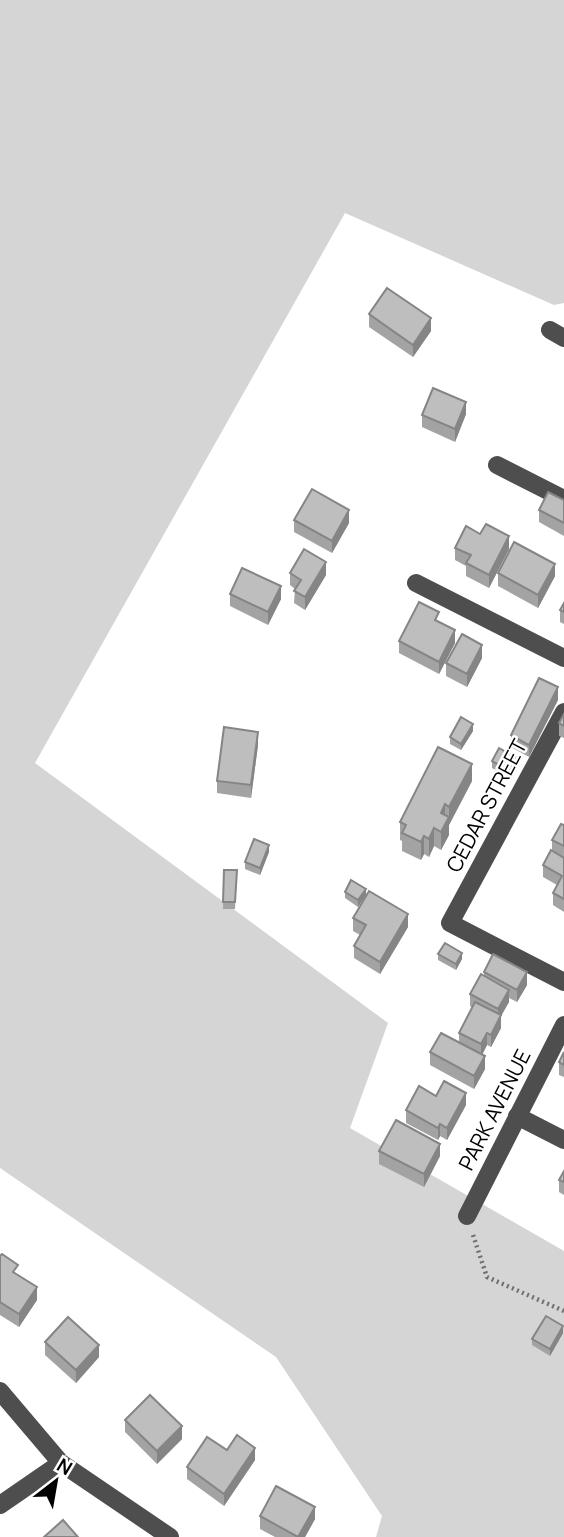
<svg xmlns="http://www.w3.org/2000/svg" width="564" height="1537" viewBox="0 0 564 1537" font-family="Manrope,sans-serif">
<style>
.green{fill:#d5d5d5}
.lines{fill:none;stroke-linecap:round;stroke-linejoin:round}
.path{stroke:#707070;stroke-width:4.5;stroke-dasharray:2 3.5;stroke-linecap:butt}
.minor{stroke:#4e4e4e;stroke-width:18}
.wall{fill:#a3a3a3}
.shaded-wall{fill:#858585}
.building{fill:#bebebe;stroke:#858585;stroke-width:2}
.labels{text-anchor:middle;stroke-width:5;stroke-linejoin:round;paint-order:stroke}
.street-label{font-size:21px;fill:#000;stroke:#fff}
</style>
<rect width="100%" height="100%" fill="#fff"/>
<path class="green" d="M 0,0 L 564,0 L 564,303 L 554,305 L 345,213 L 35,763 L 388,1023 L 350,1128 L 564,1251 L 564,1537 L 376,1537 L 382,1516 L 276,1357 L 0,1168 Z"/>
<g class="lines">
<path class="path" d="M 473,1235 L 487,1277 L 564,1311"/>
<g class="minor">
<path d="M 550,330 L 564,338"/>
<path d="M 497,465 L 564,499"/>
<path d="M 416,583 L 564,658"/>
<path d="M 564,712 L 450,923 L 564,982"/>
<path d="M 517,1116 L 564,1140"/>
<path d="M 467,1216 L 564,1025"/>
<path d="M 0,1391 L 61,1463 L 170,1537"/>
<path d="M 0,1505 L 61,1463"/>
</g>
</g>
<g class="wall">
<path d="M 369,314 L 431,331 L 413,357 L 369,327 Z"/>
<path d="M 466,414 L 455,442 L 422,427 L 422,415 Z"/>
<path d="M 564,500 L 564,536 L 539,522 L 539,510 Z"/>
<path d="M 294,520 L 349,523 L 332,553 L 294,532 Z"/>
<path d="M 455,548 L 509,549 L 489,588 L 466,576 L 466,566 L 455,560 Z"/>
<path d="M 290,573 L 326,575 L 305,610 L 294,603 L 295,589 L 290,585 Z"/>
<path d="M 498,573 L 555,576 L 538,608 L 498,586 Z"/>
<path d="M 230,594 L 281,599 L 268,625 L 230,606 Z"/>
<path d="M 564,603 L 564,624 L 560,622 L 560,610 Z"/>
<path d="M 439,622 L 455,643 L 439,674 L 399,653 L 399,641 Z"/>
<path d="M 482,658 L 467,687 L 446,676 L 446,663 Z"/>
<path d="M 558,700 L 529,757 L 511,747 L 511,735 Z"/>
<path d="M 564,714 L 564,738 L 559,736 L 559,723 Z"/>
<path d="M 473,731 L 461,750 L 450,744 L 450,737 Z"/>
<path d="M 258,745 L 251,798 L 217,793 L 217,781 Z"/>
<path d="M 492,761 L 517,764 L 510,778 L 492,768 Z"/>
<path d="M 472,781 L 449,825 L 449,824 L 449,835 L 441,850 L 434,846 L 429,857 L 424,854 L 421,860 L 402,851 L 402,841 L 400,840 L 400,822 Z"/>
<path d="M 564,825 L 564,912 L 553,905 L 553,893 L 557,885 L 543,877 L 543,865 L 552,851 L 552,840 Z"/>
<path d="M 269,852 L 260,875 L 245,869 L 245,862 Z"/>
<path d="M 224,870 L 237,870 L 235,909 L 223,909 Z"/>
<path d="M 345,892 L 366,895 L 358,907 L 345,898 Z"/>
<path d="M 353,918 L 408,927 L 380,974 L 354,958 L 354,946 L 360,935 L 353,931 Z"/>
<path d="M 438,954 L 462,959 L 456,970 L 438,960 Z"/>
<path d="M 484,972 L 527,985 L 517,1002 L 509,998 L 509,1002 L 501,1016 L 501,1028 L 491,1047 L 487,1045 L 482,1055 L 485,1069 L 474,1089 L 430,1065 L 430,1052 L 459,1042 L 459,1033 L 472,1008 L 470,1006 L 470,994 L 484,976 Z"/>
<path d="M 564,1052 L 564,1077 L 559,1075 L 559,1062 Z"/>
<path d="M 436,1096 L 466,1105 L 447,1140 L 440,1136 L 438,1140 L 406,1123 L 406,1110 Z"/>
<path d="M 379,1151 L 440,1156 L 424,1187 L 379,1164 Z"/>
<path d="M 564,1171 L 564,1195 L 559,1192 L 559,1180 Z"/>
<path d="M 0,1256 L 37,1300 L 19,1327 L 0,1315 Z"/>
<path d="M 563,1333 L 550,1356 L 532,1345 L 532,1339 Z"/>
<path d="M 45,1342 L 99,1357 L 76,1383 L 45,1355 Z"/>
<path d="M 125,1420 L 182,1439 L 157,1464 L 125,1432 Z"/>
<path d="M 227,1450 L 255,1460 L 224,1506 L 187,1479 L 187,1467 Z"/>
<path d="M 260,1516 L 315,1519 L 305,1537 L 275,1537 L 260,1529 Z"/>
</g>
<g class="shaded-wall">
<path d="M 431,318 L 431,331 L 413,357 L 413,345 Z"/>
<path d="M 466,402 L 466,414 L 455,442 L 455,429 Z"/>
<path d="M 349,510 L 349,523 L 332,553 L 332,541 Z"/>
<path d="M 509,536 L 509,549 L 489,588 L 489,575 Z"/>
<path d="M 326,562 L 326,575 L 305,610 L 305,597 Z"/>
<path d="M 555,564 L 555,576 L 538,608 L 538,595 Z"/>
<path d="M 281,586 L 281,599 L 268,625 L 268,612 Z"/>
<path d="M 455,630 L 455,643 L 439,674 L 439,662 Z"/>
<path d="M 482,645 L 482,658 L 467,687 L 467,674 Z"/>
<path d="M 558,687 L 558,700 L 529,757 L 529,745 Z"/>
<path d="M 473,724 L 473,731 L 461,750 L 461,744 Z"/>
<path d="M 258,732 L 258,745 L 251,798 L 251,785 Z"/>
<path d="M 517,758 L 517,764 L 510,778 L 510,771 Z"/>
<path d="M 472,764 L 472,781 L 449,825 L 449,807 Z"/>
<path d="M 445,804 L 445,822 L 441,813 Z"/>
<path d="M 449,817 L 449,835 L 441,850 L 441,832 Z"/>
<path d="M 434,828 L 434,846 L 429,857 L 429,839 Z"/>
<path d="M 424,836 L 424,854 L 421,860 L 421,842 Z"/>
<path d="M 269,845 L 269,852 L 260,875 L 260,868 Z"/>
<path d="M 366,889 L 366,895 L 358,907 L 358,900 Z"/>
<path d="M 408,914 L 408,927 L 380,974 L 380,962 Z"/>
<path d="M 462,953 L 462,959 L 456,970 L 456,964 Z"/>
<path d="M 527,972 L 527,985 L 517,1002 L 517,990 Z"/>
<path d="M 509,990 L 509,1002 L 501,1016 L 501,1028 L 491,1047 L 491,1035 L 498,1021 L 498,1009 Z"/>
<path d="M 487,1033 L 487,1045 L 481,1057 L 481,1044 Z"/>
<path d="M 485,1056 L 485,1069 L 474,1089 L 474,1076 Z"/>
<path d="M 466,1093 L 466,1105 L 447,1140 L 447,1128 Z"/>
<path d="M 440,1124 L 440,1136 L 438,1140 L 438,1128 Z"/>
<path d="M 440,1144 L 440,1156 L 424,1187 L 424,1174 Z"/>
<path d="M 37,1287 L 37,1300 L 19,1327 L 19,1314 Z"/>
<path d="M 563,1326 L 563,1333 L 550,1356 L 550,1349 Z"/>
<path d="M 99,1345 L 99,1357 L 76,1383 L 76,1370 Z"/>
<path d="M 182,1426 L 182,1439 L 157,1464 L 157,1451 Z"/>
<path d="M 255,1448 L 255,1460 L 224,1506 L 224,1494 Z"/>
<path d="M 315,1507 L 315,1519 L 305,1537 L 298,1537 Z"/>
</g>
<g class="building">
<path d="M 387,288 L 431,318 L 413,345 L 369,314 Z"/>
<path d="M 433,388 L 466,402 L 455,429 L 422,415 Z"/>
<path d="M 312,489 L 349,510 L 332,541 L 294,520 Z"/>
<path d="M 548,492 L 564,500 L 564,523 L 539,510 Z"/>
<path d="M 486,524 L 509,536 L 489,575 L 466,563 L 471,555 L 455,548 L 466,526 L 480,534 Z"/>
<path d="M 514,542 L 555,564 L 538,595 L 498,573 Z"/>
<path d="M 304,549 L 326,562 L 305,597 L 294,591 L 301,580 L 290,573 Z"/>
<path d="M 242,568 L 281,586 L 268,612 L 230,594 Z"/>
<path d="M 419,602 L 439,612 L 435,620 L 455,630 L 439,662 L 399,641 Z"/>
<path d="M 564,603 L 564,612 L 560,610 Z"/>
<path d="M 462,634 L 482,645 L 467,674 L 446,663 Z"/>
<path d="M 539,678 L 558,687 L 529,745 L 511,735 Z"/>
<path d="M 564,714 L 564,726 L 559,723 Z"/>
<path d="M 461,717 L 473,724 L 461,744 L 450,737 Z"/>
<path d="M 224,727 L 258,732 L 251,785 L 217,781 Z"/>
<path d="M 438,747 L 472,764 L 449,807 L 445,804 L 441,813 L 449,817 L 441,832 L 434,828 L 429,839 L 424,836 L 421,842 L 402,833 L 406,825 L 400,822 Z"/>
<path d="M 499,748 L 517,758 L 510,771 L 492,761 Z"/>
<path d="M 561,824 L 564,825 L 564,846 L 552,840 Z"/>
<path d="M 254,839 L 269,845 L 260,868 L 245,862 Z"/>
<path d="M 551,850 L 564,858 L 564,899 L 553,893 L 562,876 L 543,865 Z"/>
<path d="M 224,870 L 237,870 L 235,902 L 223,902 Z"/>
<path d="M 351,880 L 366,889 L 358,900 L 345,892 Z"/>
<path d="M 369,891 L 408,914 L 380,962 L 354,946 L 366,925 L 353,918 Z"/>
<path d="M 445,943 L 462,953 L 456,964 L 438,954 Z"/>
<path d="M 493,954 L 527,972 L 517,990 L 484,972 Z"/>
<path d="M 481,974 L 509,990 L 498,1009 L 470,994 Z"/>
<path d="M 475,1002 L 501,1015 L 491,1035 L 487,1033 L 481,1044 L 459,1033 Z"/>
<path d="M 441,1033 L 485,1056 L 474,1076 L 430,1052 Z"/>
<path d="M 564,1052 L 564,1065 L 559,1062 Z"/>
<path d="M 444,1081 L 466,1093 L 447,1128 L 440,1124 L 438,1128 L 406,1110 L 419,1086 L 436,1096 Z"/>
<path d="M 396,1120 L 440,1144 L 424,1174 L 379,1151 Z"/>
<path d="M 564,1171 L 564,1182 L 559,1180 Z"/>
<path d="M 2,1254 L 18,1265 L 13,1272 L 37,1287 L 19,1314 L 0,1302 L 0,1256 Z"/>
<path d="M 546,1316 L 563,1326 L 550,1349 L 532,1339 Z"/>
<path d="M 68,1317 L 99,1345 L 76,1370 L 45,1342 Z"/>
<path d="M 150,1395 L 182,1426 L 157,1451 L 125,1420 Z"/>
<path d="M 237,1435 L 255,1448 L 224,1494 L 187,1467 L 207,1437 L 227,1450 Z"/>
<path d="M 276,1486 L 315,1507 L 298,1537 L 260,1516 Z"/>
<path d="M 63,1520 L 78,1537 L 44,1537 Z"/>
</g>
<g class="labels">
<g class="street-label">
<text transform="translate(487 806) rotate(-62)" y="7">CEDAR STREET</text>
<text transform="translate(495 1110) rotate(-63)" y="7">PARK AVENUE</text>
</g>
</g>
<g transform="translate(56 1481) rotate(31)" stroke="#ffffff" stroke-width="5" paint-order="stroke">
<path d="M0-5L12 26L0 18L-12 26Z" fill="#000000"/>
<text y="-10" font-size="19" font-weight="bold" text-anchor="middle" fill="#000000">N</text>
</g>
</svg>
